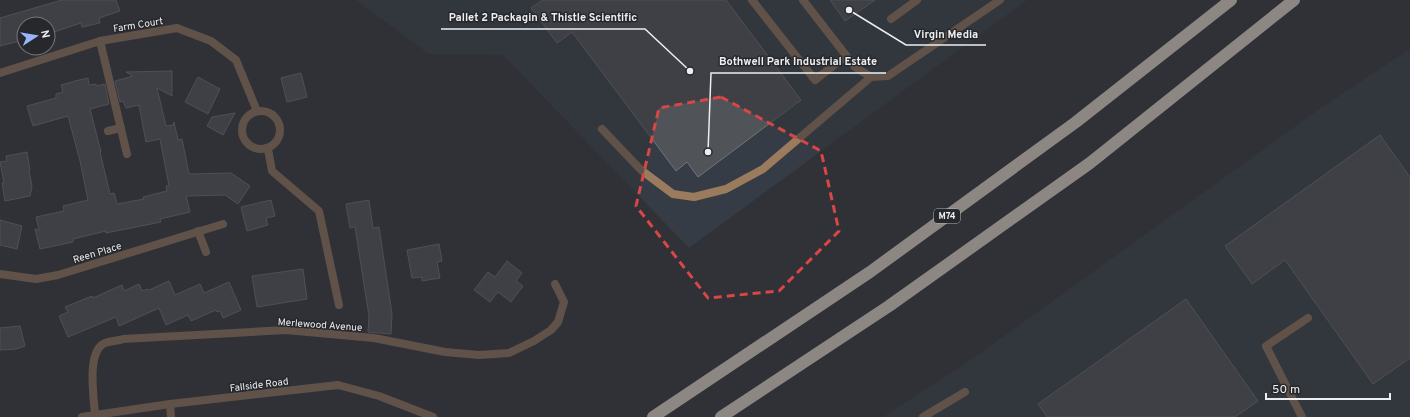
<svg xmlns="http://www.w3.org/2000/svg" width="1410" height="417" viewBox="0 0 1410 417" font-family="Overpass,sans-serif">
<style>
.built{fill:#363c45}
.building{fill:#505358;stroke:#72757a}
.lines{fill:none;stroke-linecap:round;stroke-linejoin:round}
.service{stroke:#9b7b5d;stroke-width:8}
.minor{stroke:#9b7b5d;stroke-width:8}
.tertiary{stroke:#9b7b5d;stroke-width:8}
.motorway{stroke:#ffefe0;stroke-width:12}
.marked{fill:none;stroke:#d94646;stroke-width:3;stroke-dasharray:8 5;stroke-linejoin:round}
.labels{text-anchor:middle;stroke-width:3;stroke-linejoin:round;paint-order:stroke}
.shield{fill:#26282c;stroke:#b1b3b6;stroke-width:1}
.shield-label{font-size:9px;font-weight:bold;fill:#eceef1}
.street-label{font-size:10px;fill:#eceef1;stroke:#26282c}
.leader{fill:none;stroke:#eceef1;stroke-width:1.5}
.callout-dot{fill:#eceef1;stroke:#26282c;stroke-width:1.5}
.callout-label{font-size:11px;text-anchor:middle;font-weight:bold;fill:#eceef1;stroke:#26282c;stroke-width:3;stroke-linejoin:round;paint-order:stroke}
</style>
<rect width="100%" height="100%" fill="#303237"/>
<g class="built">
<path d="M 356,0 L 1027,0 L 689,248 L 503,55 L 429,54 Z"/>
<path d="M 1410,49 L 1410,417 L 883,417 L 975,357 L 1318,110 Z"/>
</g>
<g class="building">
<path d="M 62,0 L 116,0 L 120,11 L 99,18 L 100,23 L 82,27 L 81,23 L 48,34 L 48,24 L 24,24 L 24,40 L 0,46 L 0,18 Z"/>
<path d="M 543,0 L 726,0 L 801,100 L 698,177 L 687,162 L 676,171 L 572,32 L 557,43 L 531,8 Z"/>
<path d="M 830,0 L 875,0 L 845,21 Z"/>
<path d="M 172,71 L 172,96 L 157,88 L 166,126 L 173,125 L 174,122 L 178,140 L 182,139 L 189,174 L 231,173 L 250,186 L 238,204 L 225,195 L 186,196 L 190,212 L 160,219 L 161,222 L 106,233 L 106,231 L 73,239 L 73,242 L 40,249 L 35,229 L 39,230 L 36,217 L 64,211 L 63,206 L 88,200 L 80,161 L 68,116 L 33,126 L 27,106 L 56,98 L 56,94 L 63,92 L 61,85 L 75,81 L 88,78 L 89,85 L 96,84 L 96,86 L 105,84 L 109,104 L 90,109 L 101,152 L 100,152 L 110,194 L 114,193 L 117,204 L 144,199 L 143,197 L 167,191 L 166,186 L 169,186 L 160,139 L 146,142 L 139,105 L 126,108 L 123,101 L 120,102 L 115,81 L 133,76 L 126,72 Z"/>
<path d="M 301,73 L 307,97 L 287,102 L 281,78 Z"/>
<path d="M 198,77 L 220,89 L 208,114 L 185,102 Z"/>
<path d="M 235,113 L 223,135 L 207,126 L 212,117 Z"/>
<path d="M 1380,135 L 1410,177 L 1410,358 L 1373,384 L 1285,260 L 1252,284 L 1225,246 Z"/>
<path d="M 27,152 L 30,170 L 29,170 L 32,187 L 30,196 L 5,201 L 2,183 L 4,183 L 0,162 L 7,161 L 6,156 Z"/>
<path d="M 271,200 L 275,216 L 266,218 L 268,225 L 247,231 L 241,207 Z"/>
<path d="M 369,200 L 373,228 L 379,227 L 392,314 L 391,334 L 368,332 L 369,316 L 355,227 L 350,228 L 346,204 Z"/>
<path d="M 0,220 L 22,226 L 17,249 L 0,245 Z"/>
<path d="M 439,244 L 442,261 L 437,262 L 440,278 L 422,281 L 422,277 L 412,278 L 407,250 Z"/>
<path d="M 507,261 L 522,273 L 516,281 L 523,286 L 511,302 L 498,292 L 490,302 L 474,290 L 488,272 L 495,277 Z"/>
<path d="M 303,269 L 307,299 L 257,307 L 252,276 Z"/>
<path d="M 169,281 L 175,295 L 200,284 L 204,293 L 229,282 L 241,310 L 223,318 L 220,311 L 217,312 L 216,310 L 191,321 L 188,315 L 166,325 L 159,308 L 119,326 L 116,317 L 68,337 L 59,316 L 68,312 L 65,307 L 92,296 L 93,298 L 122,285 L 124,291 L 139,284 L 142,291 L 148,289 L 149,290 Z"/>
<path d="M 1186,299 L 1258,401 L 1235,417 L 1047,417 L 1038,404 Z"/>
<path d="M 20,326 L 25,346 L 16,349 L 0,350 L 0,328 Z"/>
</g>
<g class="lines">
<g class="service">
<path d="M 752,0 L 815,80 L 846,56"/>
<path d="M 891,19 L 917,0"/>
<path d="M 602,129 L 641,170 L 673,194 L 694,197 L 726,189 L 763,169 L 871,77"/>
<path d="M 923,417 L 965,392"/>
<path d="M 1302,417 L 1266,346 L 1308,318"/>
</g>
<g class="minor">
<path d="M 803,0 L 855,67 L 871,77 L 888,76 L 1000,0"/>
<path d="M 100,41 L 127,154"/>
<path d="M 0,73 L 100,41 L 177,28 L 211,41 L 236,60 L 257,111"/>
<circle cx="261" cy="130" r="19"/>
<path d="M 108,131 L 121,128"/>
<path d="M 268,149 L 272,171 L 319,211 L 339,305"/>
<path d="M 198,231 L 206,252"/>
<path d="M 0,274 L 36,279 L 58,275 L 223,224"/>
<path d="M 170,404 L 171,417"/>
<path d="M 95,415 C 94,398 86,351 105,343 C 110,341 118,341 123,339 L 286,330 L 374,338 L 445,352 L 479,355 L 509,353 L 534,341 L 551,330 L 558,322 L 564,302 L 555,284"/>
</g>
<path class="tertiary" d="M 82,417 L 170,404 L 338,385 L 379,396 L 433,417"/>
<g class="motorway">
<path d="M 653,417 L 870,272 L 1076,122 L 1231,0"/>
<path d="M 721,417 L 889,306 L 1090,163 L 1294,0"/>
</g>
</g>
<path d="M0 0H1410V417H0ZM 721,97 L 821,151 L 839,231 L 779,291 L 708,298 L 636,206 L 659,108 Z" fill="#303237" fill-opacity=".55" fill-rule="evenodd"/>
<path class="marked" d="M 721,97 L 821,151 L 839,231 L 779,291 L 708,298 L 636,206 L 659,108 Z"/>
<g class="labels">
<rect class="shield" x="934" y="209" width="26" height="14" rx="3"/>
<g class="shield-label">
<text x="947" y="219">M74</text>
</g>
<g class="street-label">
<text transform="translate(138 24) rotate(-9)" y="4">Farm Court</text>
<text transform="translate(97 252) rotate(-17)" y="4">Reen Place</text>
<text transform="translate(320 324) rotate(4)" y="4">Merlewood Avenue</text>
<text transform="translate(259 384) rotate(-7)" y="4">Fallside Road</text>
</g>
</g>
<path class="leader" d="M690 71L645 29H441M849 10L906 45H986M708 152L711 73H886"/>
<g class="callout-dot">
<circle cx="690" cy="71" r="4"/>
<circle cx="849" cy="10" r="4"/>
<circle cx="708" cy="152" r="4"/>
</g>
<g class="callout-label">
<text x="543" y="21">Pallet 2 Packagin &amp; Thistle Scientific</text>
<text x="946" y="38">Virgin Media</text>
<text x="798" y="65">Bothwell Park Industrial Estate</text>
</g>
<g transform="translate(36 36) rotate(78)"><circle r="19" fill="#26282c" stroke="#75777b"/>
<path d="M0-3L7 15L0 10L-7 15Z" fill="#99b5fd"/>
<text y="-6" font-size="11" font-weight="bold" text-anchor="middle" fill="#eceef1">N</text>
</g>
<path d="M1266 393v6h124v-6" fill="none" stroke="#eceef1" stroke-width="2"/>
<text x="1272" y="393" font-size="12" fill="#eceef1" stroke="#26282c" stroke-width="3" paint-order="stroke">50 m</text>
</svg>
